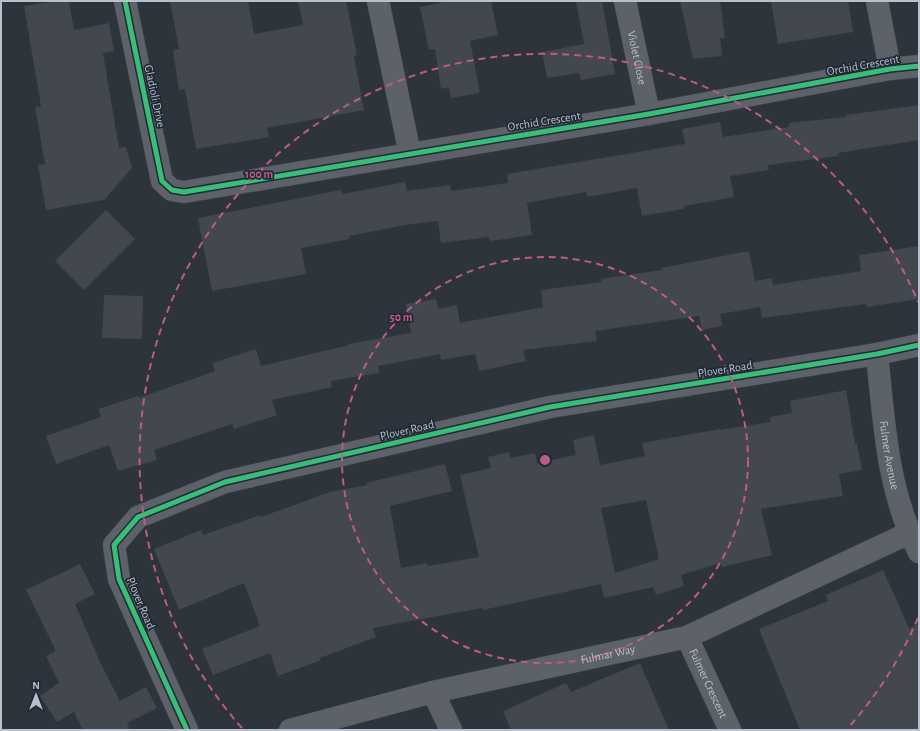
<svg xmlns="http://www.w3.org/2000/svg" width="920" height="731" viewBox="0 0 920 731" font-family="'Alegreya Sans',sans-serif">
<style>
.building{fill:#42484e;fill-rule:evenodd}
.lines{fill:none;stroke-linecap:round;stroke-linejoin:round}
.street-casing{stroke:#4b5055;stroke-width:23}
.street{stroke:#5d6269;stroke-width:22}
.cycleway-casing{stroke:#202a36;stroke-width:8}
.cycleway{stroke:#3abd76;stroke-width:5}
.ring{fill:none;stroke:#be5b88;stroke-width:2;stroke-dasharray:7 5}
.labels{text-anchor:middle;stroke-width:3.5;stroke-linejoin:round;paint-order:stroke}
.street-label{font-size:12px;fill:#b8c0cb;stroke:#202a36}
.centre{fill:#be5b88;stroke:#202a36;stroke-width:2}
.ring-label{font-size:12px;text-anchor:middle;font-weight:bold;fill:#be5b88;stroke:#202a36;stroke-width:3.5;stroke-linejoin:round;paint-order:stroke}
</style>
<rect width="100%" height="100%" fill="#2d343b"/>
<g class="building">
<path d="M 57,1 L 69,1 L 74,30 L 109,23 L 114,51 L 103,53 L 119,148 L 126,147 L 132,168 L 104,200 L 46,210 L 38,165 L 45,164 L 35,107 L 41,106 L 24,6 Z"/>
<path d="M 170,1 L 248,1 L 254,34 L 303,25 L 298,1 L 346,1 L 357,55 L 354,56 L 364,110 L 267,128 L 269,137 L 196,149 L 185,89 L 179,90 L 173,50 L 179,49 Z"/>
<path d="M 449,1 L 491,1 L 498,35 L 470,41 L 480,93 L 451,98 L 449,87 L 441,89 L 435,49 L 429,50 L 420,7 Z"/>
<path d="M 576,1 L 602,1 L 615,74 L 581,80 L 579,73 L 547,78 L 542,52 L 584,44 Z"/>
<path d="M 680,1 L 720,1 L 725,38 L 720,38 L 722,56 L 693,59 Z"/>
<path d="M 771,1 L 848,1 L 853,32 L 778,44 Z"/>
<path d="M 919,105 L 919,140 L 838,153 L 838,156 L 768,165 L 769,170 L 730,176 L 734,197 L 684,206 L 684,209 L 642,216 L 637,188 L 587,197 L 586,192 L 527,203 L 532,235 L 490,241 L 489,237 L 441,243 L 438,221 L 405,225 L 349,236 L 350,239 L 301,248 L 306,274 L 212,291 L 198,218 L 341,190 L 342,194 L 405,182 L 407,191 L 450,185 L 451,191 L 508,183 L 507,174 L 685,144 L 682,129 L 720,122 L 723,137 L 789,127 L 789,123 L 846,117 L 846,115 Z"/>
<path d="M 106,210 L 135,239 L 84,290 L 55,261 Z"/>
<path d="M 919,246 L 919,299 L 867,307 L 866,304 L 762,318 L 760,307 L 720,314 L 722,326 L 702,330 L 699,316 L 595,331 L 597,341 L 523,350 L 526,361 L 479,371 L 475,354 L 441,360 L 440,354 L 378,366 L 379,373 L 331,381 L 332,387 L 272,400 L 277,415 L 234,429 L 232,424 L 154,450 L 157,460 L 118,471 L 109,445 L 56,464 L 46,436 L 101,417 L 98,409 L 138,396 L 139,398 L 215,371 L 213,363 L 256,349 L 261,366 L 349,345 L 348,344 L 411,333 L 406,304 L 436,299 L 438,309 L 457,305 L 460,323 L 543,307 L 541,290 L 602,282 L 601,279 L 662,270 L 661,268 L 749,251 L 755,281 L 772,278 L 773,285 L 861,271 L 859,255 Z"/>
<path d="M 104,295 L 143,296 L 142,339 L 102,338 Z"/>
<path d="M 846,390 L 855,444 L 857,444 L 862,470 L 839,474 L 843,496 L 761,509 L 772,555 L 722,567 L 721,563 L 681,575 L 684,586 L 656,595 L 653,587 L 604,598 L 601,584 L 483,610 L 482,608 L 373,628 L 376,637 L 320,658 L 321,660 L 278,676 L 270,653 L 213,675 L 202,649 L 260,626 L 244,583 L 179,610 L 154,549 L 201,530 L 203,535 L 260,515 L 261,517 L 330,492 L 367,485 L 366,483 L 445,464 L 452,491 L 390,506 L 401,568 L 427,563 L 428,566 L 479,557 L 460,475 L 491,468 L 488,457 L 509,452 L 510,458 L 535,453 L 537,463 L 576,455 L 573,440 L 594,435 L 600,465 L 645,456 L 642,443 L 720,429 L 720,430 L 771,422 L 770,417 L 792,413 L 790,401 ZM 646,500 L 659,559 L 615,573 L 601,508 Z"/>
<path d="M 80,564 L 95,594 L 75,604 L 100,662 L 120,701 L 146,687 L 157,708 L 127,723 L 130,730 L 83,730 L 74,712 L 57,722 L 40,696 L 59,683 L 46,656 L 56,651 L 26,590 Z"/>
<path d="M 883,570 L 909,628 L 919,624 L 919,730 L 800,730 L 759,629 L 828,601 L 826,595 Z"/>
<path d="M 640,663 L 669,730 L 511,730 L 503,711 L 566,683 L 571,692 Z"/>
</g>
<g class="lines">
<defs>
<g id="street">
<path d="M 125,1 L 162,181 L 172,190 L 184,192 L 649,114 L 890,69 L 919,66"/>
<path d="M 378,1 L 410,154"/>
<path id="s1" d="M 625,1 L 649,114"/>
<path d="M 877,1 L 890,69"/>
<path id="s2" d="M 877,354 C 884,421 887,492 919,552"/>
<path id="s3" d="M 687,637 L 730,730"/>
<path d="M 433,692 L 451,730"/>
<path d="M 187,730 L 119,579 L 114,545 L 138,517 L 225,482 L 550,407 L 877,354 L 919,345"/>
<path id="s4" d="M 290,730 L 433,692 L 687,637 L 909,533"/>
</g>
</defs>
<use href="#street" class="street-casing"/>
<use href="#street" class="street"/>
<defs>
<g id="cycleway">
<path d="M 125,1 L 162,181 L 172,190 L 184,192 L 649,114 L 890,69 L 919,66"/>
<path d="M 187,730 L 119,579 L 114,545 L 138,517 L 225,482 L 550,407 L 877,354 L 919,345"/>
</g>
</defs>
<use href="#cycleway" class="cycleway-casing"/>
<use href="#cycleway" class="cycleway"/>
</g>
<g class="ring">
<circle cx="545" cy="460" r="203"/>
<path d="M918 618A405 405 0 0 1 848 728M242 728A405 405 0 1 1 918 302"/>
</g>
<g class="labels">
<g class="street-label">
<text dy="4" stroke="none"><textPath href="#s1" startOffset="58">Violet Close</textPath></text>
<text transform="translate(863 65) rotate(-10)" y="4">Orchid Crescent</text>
<text transform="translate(155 96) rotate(78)" y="4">Gladioli Drive</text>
<text transform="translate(544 121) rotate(-9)" y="4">Orchid Crescent</text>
<text transform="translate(725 369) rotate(-9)" y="4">Plover Road</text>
<text transform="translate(407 430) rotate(-13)" y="4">Plover Road</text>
<text dy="4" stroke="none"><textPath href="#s2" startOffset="102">Fulmer Avenue</textPath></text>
<text transform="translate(141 603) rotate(67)" y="4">Plover Road</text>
<text dy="4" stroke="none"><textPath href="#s4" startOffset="327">Fulmar Way</textPath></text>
<text dy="4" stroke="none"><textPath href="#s3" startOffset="51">Fulmer Crescent</textPath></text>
</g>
</g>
<circle cx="545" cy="460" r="6" class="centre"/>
<g class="ring-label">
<text x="259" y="178">100 m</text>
<text x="401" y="321">50 m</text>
</g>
<rect width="920" height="731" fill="none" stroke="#b8c0cb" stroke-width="4"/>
<g transform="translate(36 695)" stroke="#202a36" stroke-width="3" paint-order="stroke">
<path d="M0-3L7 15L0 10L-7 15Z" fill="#b8c0cb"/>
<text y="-6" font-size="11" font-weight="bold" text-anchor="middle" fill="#b8c0cb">N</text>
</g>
</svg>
